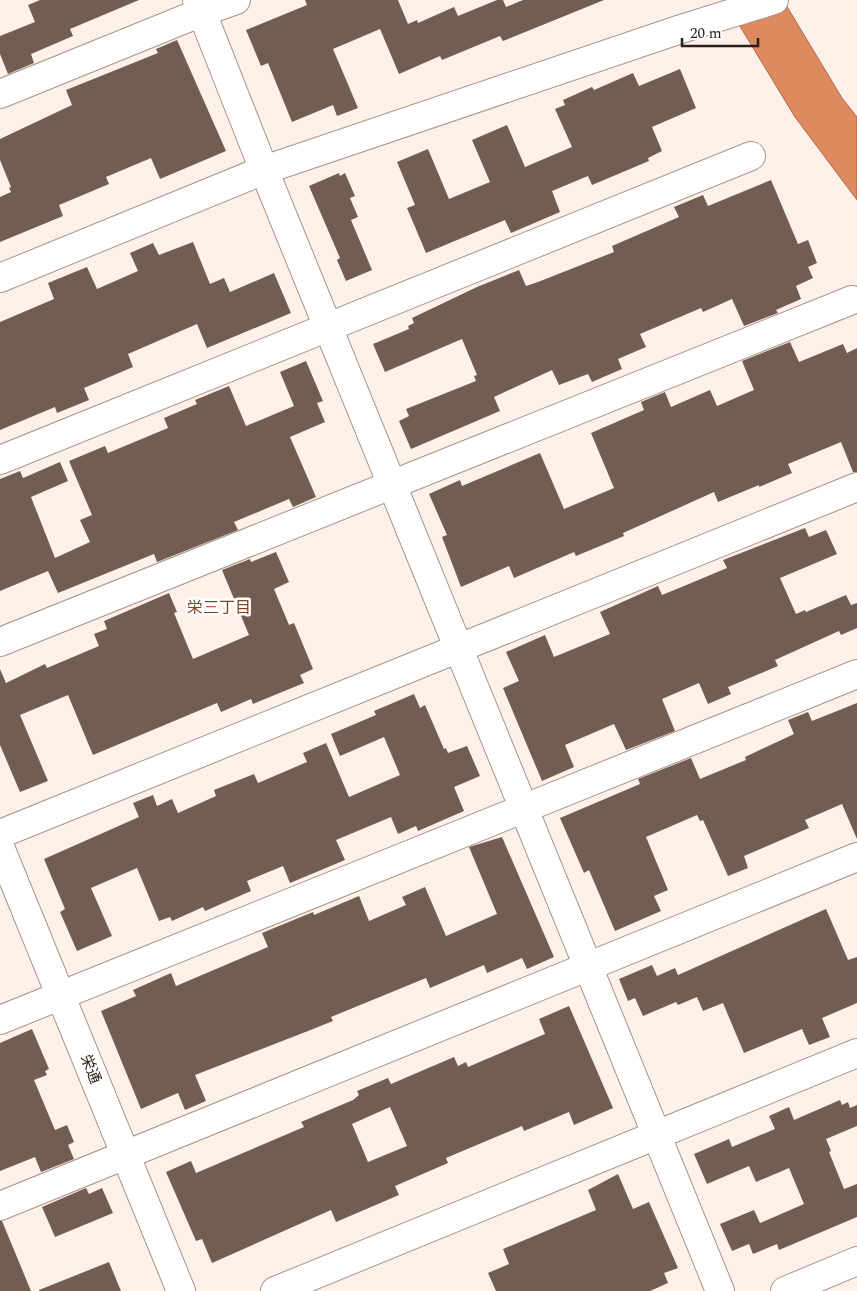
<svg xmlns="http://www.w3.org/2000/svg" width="857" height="1291" viewBox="0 0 857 1291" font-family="Spectral,'Noto Sans JP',serif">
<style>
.water{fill:#df8a5e;stroke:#a86a4a}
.building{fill:#725d53;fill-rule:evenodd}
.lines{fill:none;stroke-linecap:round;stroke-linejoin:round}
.minor-casing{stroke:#aa9389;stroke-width:30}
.minor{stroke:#fff;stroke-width:28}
.labels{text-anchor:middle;stroke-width:5;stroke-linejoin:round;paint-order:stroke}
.street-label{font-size:15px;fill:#29201c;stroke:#fff}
.neighbourhood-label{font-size:16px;fill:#834320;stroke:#fff}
</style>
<rect width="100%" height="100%" fill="#fff0e9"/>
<path class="water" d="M 724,0 L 783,0 L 842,98 L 857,117 L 857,200 L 795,117 Z"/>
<g class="building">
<path d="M 40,0 L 139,0 L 70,29 L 73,36 L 31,54 L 34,63 L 8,74 L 0,54 L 0,36 L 35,22 L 28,5 Z"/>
<path d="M 305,0 L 398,0 L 408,24 L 417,20 L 418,23 L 454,7 L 458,16 L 497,0 L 503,0 L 506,7 L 523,0 L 604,0 L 503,41 L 500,36 L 442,60 L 440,56 L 399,74 L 380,29 L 333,49 L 358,108 L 337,116 L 333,105 L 292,122 L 268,63 L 261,66 L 246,30 L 307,5 Z"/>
<path d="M 177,40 L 226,151 L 160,179 L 151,158 L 106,177 L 109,184 L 59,205 L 63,216 L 0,242 L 0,197 L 11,192 L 9,188 L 11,187 L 0,160 L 0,139 L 72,105 L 66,90 L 158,53 L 156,49 Z"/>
<path d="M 680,69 L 696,108 L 652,127 L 662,151 L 648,158 L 649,161 L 592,185 L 588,176 L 552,191 L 560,212 L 511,233 L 505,220 L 426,253 L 407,208 L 415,205 L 397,162 L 428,149 L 449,199 L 490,182 L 472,140 L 507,125 L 525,167 L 572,147 L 555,109 L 565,105 L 563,100 L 592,87 L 594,90 L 633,73 L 639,86 Z"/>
<path d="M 339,173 L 340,176 L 345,173 L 355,196 L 350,198 L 358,217 L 351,220 L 372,270 L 346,281 L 337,260 L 340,258 L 309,186 Z"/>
<path d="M 771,180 L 798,244 L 808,240 L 817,263 L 808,267 L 813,278 L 796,286 L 801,299 L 776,310 L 778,313 L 744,326 L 732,299 L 703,312 L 701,308 L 640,334 L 646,347 L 618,359 L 622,369 L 592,382 L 588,374 L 559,385 L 552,370 L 494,397 L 500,411 L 411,449 L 399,421 L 409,416 L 406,409 L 476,381 L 474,376 L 477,375 L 462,339 L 385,372 L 373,344 L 409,329 L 408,326 L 414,323 L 412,318 L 477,287 L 519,270 L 526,286 L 538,282 L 614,252 L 612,246 L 679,217 L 674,207 L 703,195 L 708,206 Z"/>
<path d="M 193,242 L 210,284 L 224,278 L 230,292 L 274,273 L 291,313 L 207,348 L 197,324 L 128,354 L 133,367 L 84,388 L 89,400 L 57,413 L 55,407 L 0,430 L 0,322 L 54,299 L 48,283 L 87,267 L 97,289 L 138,271 L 130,253 L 153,243 L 159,255 Z"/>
<path d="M 790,342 L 799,362 L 843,344 L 847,353 L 857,348 L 857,472 L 853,472 L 841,442 L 788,464 L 792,473 L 759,487 L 759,485 L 718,502 L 714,492 L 623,533 L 624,536 L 576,556 L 574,552 L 514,578 L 509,566 L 461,587 L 442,537 L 447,535 L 429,494 L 460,480 L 462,486 L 540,453 L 564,509 L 614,488 L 591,433 L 644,410 L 641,402 L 665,392 L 671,407 L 710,390 L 717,406 L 754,390 L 742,361 Z"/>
<path d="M 306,361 L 323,401 L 317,403 L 325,422 L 290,437 L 316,497 L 293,507 L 289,499 L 234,522 L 238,530 L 157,562 L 154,554 L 58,593 L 48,571 L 0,591 L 0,479 L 20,471 L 23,478 L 60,462 L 68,481 L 31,497 L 55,558 L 90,542 L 80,520 L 92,515 L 69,461 L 105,446 L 108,453 L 168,428 L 164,418 L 197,404 L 195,400 L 229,386 L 246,426 L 294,406 L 280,372 Z"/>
<path d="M 805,528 L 809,537 L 826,530 L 837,554 L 780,578 L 796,614 L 805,610 L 806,612 L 846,595 L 851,605 L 857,603 L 857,628 L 841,635 L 839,631 L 775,660 L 778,666 L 728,687 L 731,694 L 708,704 L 699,683 L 662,699 L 675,731 L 626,750 L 614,724 L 565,745 L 574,767 L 542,781 L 503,688 L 519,681 L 506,652 L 545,635 L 554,657 L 610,634 L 600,612 L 658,586 L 662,595 L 684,586 L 727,568 L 723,560 Z"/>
<path d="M 276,552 L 289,582 L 274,589 L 289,625 L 294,623 L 313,669 L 300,675 L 304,683 L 253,704 L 251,699 L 221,712 L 217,703 L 93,755 L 68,695 L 20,715 L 48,781 L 20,792 L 0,745 L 0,669 L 6,683 L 45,664 L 47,668 L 99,646 L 94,634 L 107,629 L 104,621 L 169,593 L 177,612 L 174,613 L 193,659 L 249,635 L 222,570 L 250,559 L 251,562 Z"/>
<path d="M 414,694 L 420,708 L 425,705 L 444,749 L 446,748 L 448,753 L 467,746 L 480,776 L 454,787 L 464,811 L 418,831 L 416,826 L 398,834 L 391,817 L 336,840 L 345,860 L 290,883 L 283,866 L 247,881 L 251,891 L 205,911 L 203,907 L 172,921 L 170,917 L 159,921 L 137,868 L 91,888 L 112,936 L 77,951 L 60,912 L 65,909 L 44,859 L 139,817 L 133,803 L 153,795 L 157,806 L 172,799 L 178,813 L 216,796 L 214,790 L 254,774 L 258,783 L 307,762 L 303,753 L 326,743 L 349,797 L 400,775 L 384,737 L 340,756 L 331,734 L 376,715 L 374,711 Z"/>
<path d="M 857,703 L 857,839 L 842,804 L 805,820 L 809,828 L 744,856 L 748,868 L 728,876 L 703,820 L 700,821 L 697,815 L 646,837 L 668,890 L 654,896 L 661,911 L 615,931 L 589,870 L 584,873 L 560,818 L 640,784 L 638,779 L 691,758 L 700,779 L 746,760 L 745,757 L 794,734 L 788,720 L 808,712 L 812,721 Z"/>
<path d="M 502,837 L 554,957 L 527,969 L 522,958 L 487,973 L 484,965 L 430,988 L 426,978 L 331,1017 L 333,1021 L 308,1031 L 195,1075 L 206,1101 L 185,1110 L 178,1093 L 141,1109 L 101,1011 L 136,996 L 133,990 L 171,973 L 176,986 L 268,947 L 262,933 L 313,912 L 314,915 L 359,896 L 369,921 L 406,905 L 402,897 L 425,887 L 446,936 L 497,914 L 469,847 Z"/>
<path d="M 826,909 L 848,960 L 857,957 L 857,1003 L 822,1018 L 830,1037 L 809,1045 L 802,1029 L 744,1053 L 723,1003 L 703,1011 L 697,997 L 678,1005 L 676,1002 L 643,1016 L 635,998 L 628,1001 L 619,979 L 652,965 L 657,976 L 675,968 L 678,975 Z"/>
<path d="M 569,1006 L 613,1108 L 574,1125 L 569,1112 L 524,1131 L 522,1126 L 446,1158 L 448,1163 L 395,1186 L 399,1195 L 336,1222 L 331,1210 L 212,1263 L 202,1239 L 196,1241 L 166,1172 L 191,1161 L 196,1173 L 304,1127 L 301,1122 L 353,1100 L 359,1095 L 357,1091 L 388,1078 L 391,1084 L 454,1057 L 458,1066 L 466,1062 L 468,1067 L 545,1034 L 539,1019 ZM 390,1107 L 407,1146 L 368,1162 L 352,1124 Z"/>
<path d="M 32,1029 L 49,1069 L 45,1071 L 47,1075 L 34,1080 L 55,1130 L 67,1125 L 74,1142 L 68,1145 L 74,1159 L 41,1172 L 35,1157 L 0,1171 L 0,1043 Z"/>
<path d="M 840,1100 L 842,1105 L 848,1102 L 850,1108 L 857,1105 L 857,1126 L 826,1139 L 831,1151 L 829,1152 L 844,1189 L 857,1184 L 857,1217 L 779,1250 L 777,1244 L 753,1254 L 749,1244 L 732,1251 L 720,1224 L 754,1210 L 760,1223 L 804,1204 L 789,1168 L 756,1182 L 749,1166 L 707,1184 L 694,1154 L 729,1139 L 732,1147 L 775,1129 L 769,1116 L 789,1107 L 794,1120 Z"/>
<path d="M 618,1174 L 633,1209 L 649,1202 L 678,1268 L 664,1273 L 668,1283 L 650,1291 L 496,1291 L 488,1273 L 509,1264 L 503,1249 L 596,1210 L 588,1190 Z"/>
<path d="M 86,1188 L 89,1194 L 102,1188 L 113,1213 L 55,1237 L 42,1207 Z"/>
<path d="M 0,1221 L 2,1221 L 31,1291 L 0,1291 Z"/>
<path d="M 109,1262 L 121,1291 L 39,1291 L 39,1290 Z"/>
</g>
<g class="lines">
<defs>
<g id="minor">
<path d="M 197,0 L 264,170 L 720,1291"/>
<path d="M 0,94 L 202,12 L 236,0"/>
<path d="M 0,278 L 264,170 L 681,29 L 774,0"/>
<path d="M 0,460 L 751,156"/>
<path d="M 0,642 L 852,300"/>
<path d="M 0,834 L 857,487"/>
<path d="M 0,847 L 181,1291"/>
<path d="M 0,1020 L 857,674"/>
<path d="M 0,1206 L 857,857"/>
<path d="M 275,1291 L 857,1053"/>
<path d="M 785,1291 L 857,1261"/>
</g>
</defs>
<use href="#minor" class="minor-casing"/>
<use href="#minor" class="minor"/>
</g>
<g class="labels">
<g class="street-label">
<text transform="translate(91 1069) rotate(68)" y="5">栄通</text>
</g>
<g class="neighbourhood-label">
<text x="219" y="613">栄三丁目</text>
</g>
</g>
<path d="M682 38v8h76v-8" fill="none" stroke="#29201c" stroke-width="2.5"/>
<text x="690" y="38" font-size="15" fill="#29201c" stroke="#ffffff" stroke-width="4" paint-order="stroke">20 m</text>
</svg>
